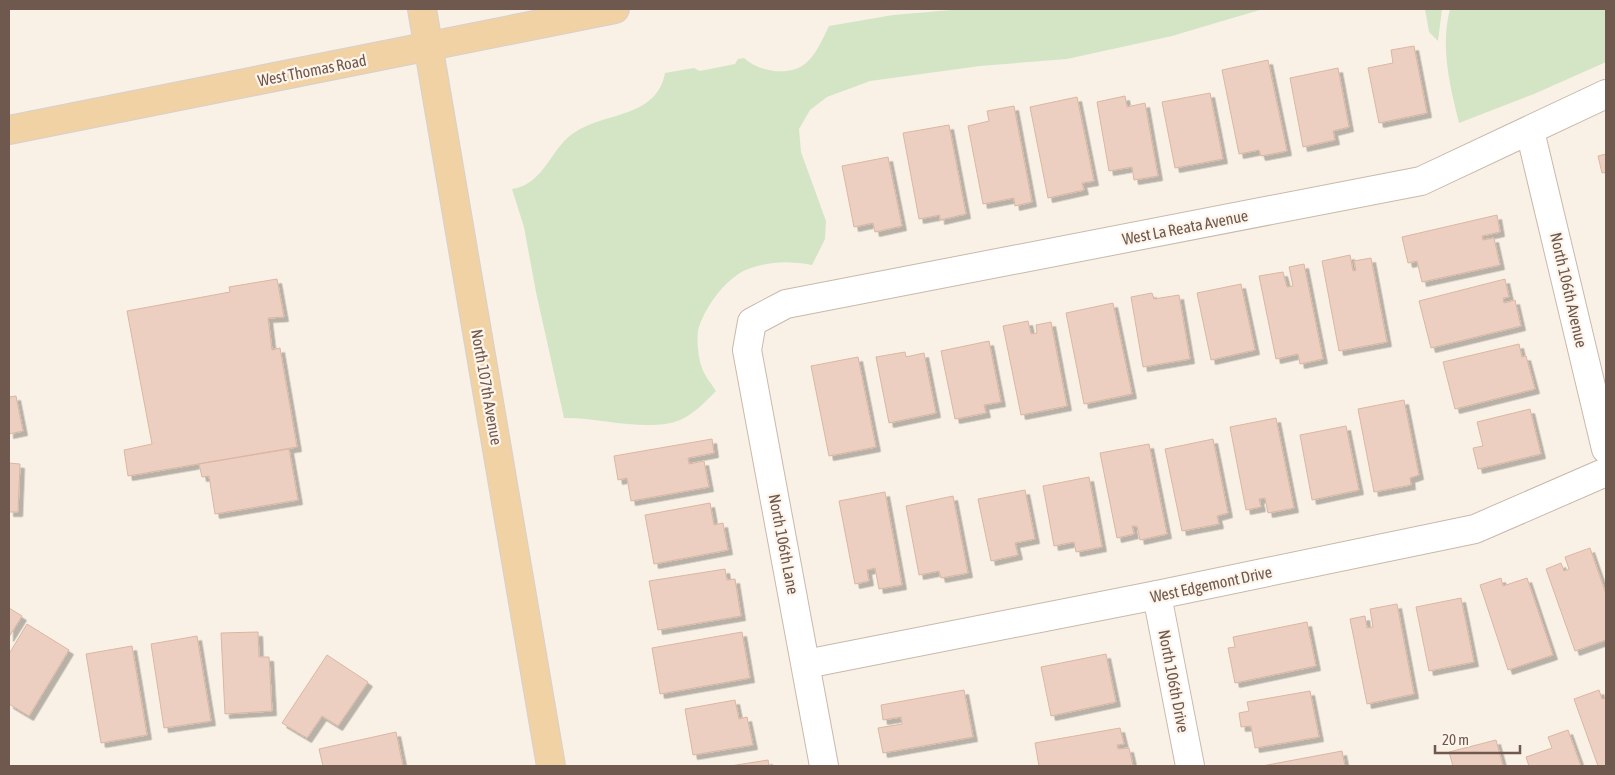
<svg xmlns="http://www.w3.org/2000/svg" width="1615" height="775" viewBox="0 0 1615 775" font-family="'Asap Condensed',sans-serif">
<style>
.green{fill:#d3e5c5}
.building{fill:#eccfc0;stroke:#dcb6a2;filter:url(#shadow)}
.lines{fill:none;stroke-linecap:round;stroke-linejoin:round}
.minor-casing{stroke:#c9b8ac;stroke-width:30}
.major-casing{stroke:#d7d0cd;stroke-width:30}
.minor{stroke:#fff;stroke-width:28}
.major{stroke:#f1d2a4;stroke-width:28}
.labels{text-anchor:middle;stroke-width:4.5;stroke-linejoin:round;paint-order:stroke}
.street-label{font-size:16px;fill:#6f584d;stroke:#fdf5eb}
</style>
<defs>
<filter id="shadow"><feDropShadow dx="4.5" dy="4.5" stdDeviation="0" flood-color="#0004"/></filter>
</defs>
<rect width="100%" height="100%" fill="#f9f1e5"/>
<g class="green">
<path d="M 963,9 L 1263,9 L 1172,36 L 1067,59 L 980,66 L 870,81 L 827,97 L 810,110 L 799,129 L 801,152 L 826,221 L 825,239 L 812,265 C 790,261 772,261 751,268 C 728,275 707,304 699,327 C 696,336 698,355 701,365 C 703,374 711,383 716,391 C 705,402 694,414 680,420 C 648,433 598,417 564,418 L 536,292 L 524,227 L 512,189 C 546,184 550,146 577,131 C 608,112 657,117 665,73 L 694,68 L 700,71 L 735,64 L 738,59 L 744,58 C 759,72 790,77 806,63 C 816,55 823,38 829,26 L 893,15 Z"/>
<path d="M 1425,9 L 1442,9 L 1438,41 L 1429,32 Z"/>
<path d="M 1450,9 L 1606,9 L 1606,62 L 1534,94 L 1459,123 C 1450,86 1440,47 1450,9 Z"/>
</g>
<g class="building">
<path d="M 1414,46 L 1427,113 L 1379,123 L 1368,68 L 1393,63 L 1391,50 Z"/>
<path d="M 1268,60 L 1287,151 L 1261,156 L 1259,150 L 1239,154 L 1222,70 Z"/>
<path d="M 1338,68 L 1349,127 L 1333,131 L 1335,140 L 1303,147 L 1290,78 Z"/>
<path d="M 1210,93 L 1223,159 L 1175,168 L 1162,102 Z"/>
<path d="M 1125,96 L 1127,107 L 1145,103 L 1158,176 L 1134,180 L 1132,167 L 1109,171 L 1097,102 Z"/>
<path d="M 1077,97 L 1094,181 L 1082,183 L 1084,190 L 1048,198 L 1030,107 Z"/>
<path d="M 1014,106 L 1032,202 L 1015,206 L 1014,198 L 983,204 L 968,126 L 989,121 L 987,111 Z"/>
<path d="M 949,125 L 966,214 L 940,220 L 940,215 L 919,219 L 903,133 Z"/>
<path d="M 1606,154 L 1606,172 L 1602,173 L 1598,156 Z"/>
<path d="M 888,157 L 902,226 L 875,232 L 873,223 L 854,227 L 842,166 Z"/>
<path d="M 1497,215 L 1500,232 L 1482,236 L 1483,240 L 1494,238 L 1500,265 L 1422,282 L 1417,261 L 1408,263 L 1402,237 Z"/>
<path d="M 1350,255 L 1353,271 L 1356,270 L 1354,261 L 1371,258 L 1387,342 L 1339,351 L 1322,261 Z"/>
<path d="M 1304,264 L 1323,359 L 1300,364 L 1298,354 L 1276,359 L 1259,276 L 1283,272 L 1287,287 L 1293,286 L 1289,267 Z"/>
<path d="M 277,279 L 284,317 L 268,318 L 272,350 L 280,348 L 297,447 L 128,476 L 124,450 L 152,444 L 127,311 L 230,292 L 229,287 Z"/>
<path d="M 1505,279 L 1509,297 L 1503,298 L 1504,303 L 1515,300 L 1521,326 L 1431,348 L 1419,301 Z"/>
<path d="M 1241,284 L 1255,350 L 1211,360 L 1197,293 Z"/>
<path d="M 1152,293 L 1154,299 L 1179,295 L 1190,359 L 1143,367 L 1131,297 Z"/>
<path d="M 1113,303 L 1132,394 L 1084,404 L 1066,313 Z"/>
<path d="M 1028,321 L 1031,334 L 1037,333 L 1036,325 L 1051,322 L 1067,406 L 1021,415 L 1003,326 Z"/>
<path d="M 989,341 L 1001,402 L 984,405 L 986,413 L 955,419 L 941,351 Z"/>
<path d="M 1519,344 L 1522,357 L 1526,356 L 1535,389 L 1455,409 L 1443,362 Z"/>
<path d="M 905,352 L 906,357 L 924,353 L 936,413 L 889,423 L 876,357 Z"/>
<path d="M 858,357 L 876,447 L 829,456 L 811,366 Z"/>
<path d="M 16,396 L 23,431 L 9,434 L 9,397 Z"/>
<path d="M 1404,400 L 1419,475 L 1410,478 L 1411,485 L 1374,492 L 1358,409 Z"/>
<path d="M 1530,409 L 1541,454 L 1478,469 L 1473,448 L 1483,446 L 1477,422 Z"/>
<path d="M 1276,418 L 1294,508 L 1268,513 L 1265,498 L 1259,499 L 1261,507 L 1246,510 L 1230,427 Z"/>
<path d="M 1346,426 L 1359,490 L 1312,500 L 1300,435 Z"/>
<path d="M 712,439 L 714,453 L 688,458 L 689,464 L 704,461 L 709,487 L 631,501 L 627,478 L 618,480 L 614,456 Z"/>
<path d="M 1213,439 L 1228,513 L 1217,516 L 1219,524 L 1182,531 L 1165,449 Z"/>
<path d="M 1149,444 L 1167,534 L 1140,540 L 1137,526 L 1132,526 L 1134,534 L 1117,538 L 1100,453 Z"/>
<path d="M 289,449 L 298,500 L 215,514 L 209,476 L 202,477 L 199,464 Z"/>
<path d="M 9,463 L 20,464 L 18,512 L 9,512 Z"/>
<path d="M 1089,477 L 1102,547 L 1076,552 L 1074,542 L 1054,546 L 1043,486 Z"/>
<path d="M 1025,490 L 1035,539 L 1015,543 L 1018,555 L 991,561 L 978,499 Z"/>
<path d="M 885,492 L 902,585 L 879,589 L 875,568 L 867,570 L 869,581 L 855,584 L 839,501 Z"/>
<path d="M 953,496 L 968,573 L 941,578 L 939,571 L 919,575 L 906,506 Z"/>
<path d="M 710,503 L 714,525 L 723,523 L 728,550 L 654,564 L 645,515 Z"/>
<path d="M 1590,548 L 1606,594 L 1606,640 L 1575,651 L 1546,569 L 1561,563 L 1564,571 L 1569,569 L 1565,557 Z"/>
<path d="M 725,569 L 727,580 L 735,579 L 741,616 L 658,630 L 649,581 Z"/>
<path d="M 1501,578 L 1503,586 L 1527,578 L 1553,655 L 1508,670 L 1480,585 Z"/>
<path d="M 1461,598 L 1474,662 L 1429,671 L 1416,607 Z"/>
<path d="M 1397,604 L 1414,694 L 1367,704 L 1350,619 L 1365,616 L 1367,628 L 1373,627 L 1370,609 Z"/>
<path d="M 9,608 L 22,616 L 9,637 Z"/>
<path d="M 1307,622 L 1316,666 L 1235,683 L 1228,648 L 1235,647 L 1233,637 Z"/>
<path d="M 27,624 L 69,650 L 29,716 L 9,704 L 9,654 Z"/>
<path d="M 258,632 L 259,657 L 269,657 L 272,711 L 225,714 L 221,633 Z"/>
<path d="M 742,632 L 750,678 L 660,694 L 652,648 Z"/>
<path d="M 197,636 L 211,721 L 164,728 L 151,644 Z"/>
<path d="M 132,646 L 147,735 L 101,743 L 86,654 Z"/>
<path d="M 1106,654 L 1116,702 L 1051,716 L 1041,667 Z"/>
<path d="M 327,655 L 368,682 L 338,726 L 322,716 L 307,738 L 282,723 Z"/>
<path d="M 964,690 L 973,737 L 883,753 L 878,728 L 902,724 L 901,717 L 883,720 L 881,705 Z"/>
<path d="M 1599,690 L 1602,699 L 1606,698 L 1606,766 L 1598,766 L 1574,699 Z"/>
<path d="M 1310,691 L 1319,737 L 1255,748 L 1251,726 L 1241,727 L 1239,713 L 1249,711 L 1247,702 Z"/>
<path d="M 735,700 L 739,719 L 747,717 L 753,745 L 693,755 L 685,709 Z"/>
<path d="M 1120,728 L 1124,744 L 1117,745 L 1118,749 L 1129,748 L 1133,766 L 1039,766 L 1035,743 Z"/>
<path d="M 1568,730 L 1581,766 L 1529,766 L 1526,757 L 1552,748 L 1548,737 Z"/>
<path d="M 396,732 L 403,766 L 323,766 L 319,749 Z"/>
<path d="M 1496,740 L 1503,766 L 1453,766 L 1449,752 Z"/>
<path d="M 1342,751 L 1345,766 L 1262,766 Z"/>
<path d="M 768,760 L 769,766 L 730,766 Z"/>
</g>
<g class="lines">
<defs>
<g id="minor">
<path d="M 1530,131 L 1606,449"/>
<path d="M 1157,595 L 1190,766"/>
<path d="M 806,664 L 1157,595 L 1475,529 L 1606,472"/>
<path d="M 824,766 L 747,350 L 752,322 L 786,304 L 1421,181 L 1606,94"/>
</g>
<g id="major">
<path d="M 422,9 L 551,766"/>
<path d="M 9,130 L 615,9"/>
</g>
</defs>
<use href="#minor" class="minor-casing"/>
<use href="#major" class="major-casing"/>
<use href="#minor" class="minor"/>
<use href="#major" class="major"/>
</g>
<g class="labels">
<g class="street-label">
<text transform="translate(312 70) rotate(-11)" y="6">West Thomas Road</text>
<text transform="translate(1185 227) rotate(-11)" y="6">West La Reata Avenue</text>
<text transform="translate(1569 290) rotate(77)" y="6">North 106th Avenue</text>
<text transform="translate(487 387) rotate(80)" y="6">North 107th Avenue</text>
<text transform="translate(784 544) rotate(79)" y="6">North 106th Lane</text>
<text transform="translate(1211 584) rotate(-12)" y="6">West Edgemont Drive</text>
<text transform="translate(1174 681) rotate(79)" y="6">North 106th Drive</text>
</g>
</g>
<rect width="1615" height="775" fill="none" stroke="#6f584d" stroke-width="20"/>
<path d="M1435 745v8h85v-8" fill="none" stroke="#6f584d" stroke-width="2.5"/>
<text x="1442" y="745" font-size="15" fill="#6f584d" stroke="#fdf5eb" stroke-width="4" paint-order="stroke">20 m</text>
</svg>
